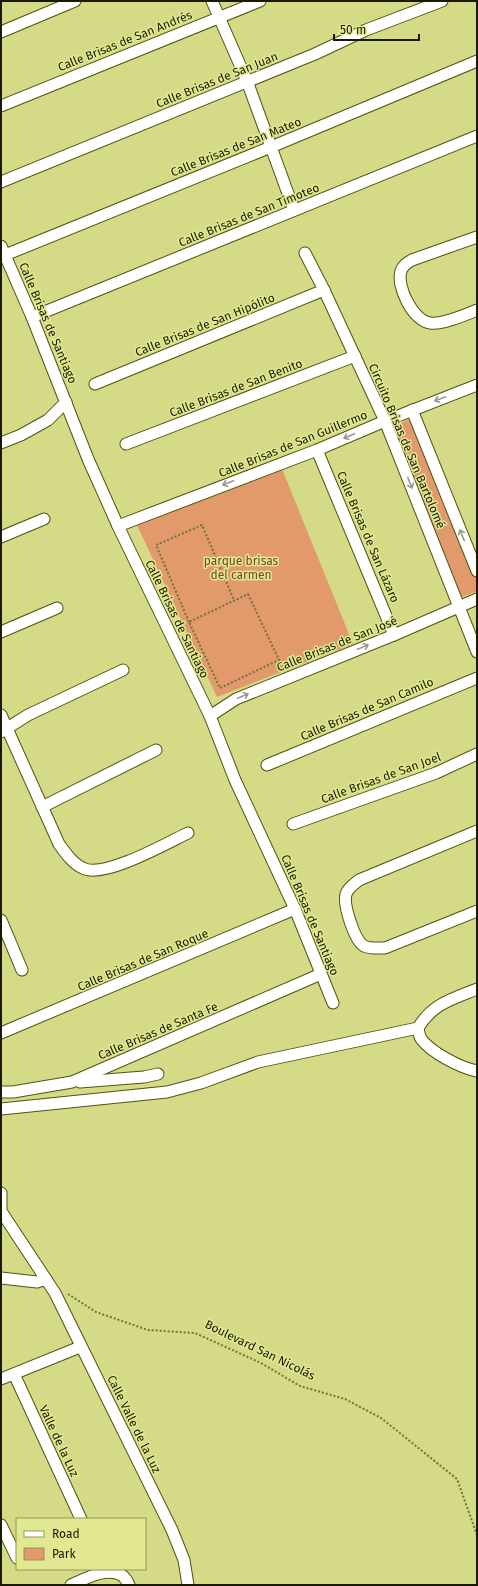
<svg xmlns="http://www.w3.org/2000/svg" width="478" height="1586" viewBox="0 0 478 1586" font-family="'Fira Sans',sans-serif">
<style>
.green{fill:#e2996b}
.lines{fill:none;stroke-linecap:round;stroke-linejoin:round}
.minor-casing{stroke:#50540f;stroke-width:13}
.path{stroke:#6f733e;stroke-width:2;stroke-dasharray:2 2;stroke-linecap:butt}
.minor{stroke:#fff;stroke-width:11}
.oneway{stroke:#98988d}
.labels{text-anchor:middle;stroke-width:3;stroke-linejoin:round;paint-order:stroke}
.street-label{font-size:12px;fill:#191a01;stroke:#e1e891}
.park-label{font-size:12px;fill:#774321;stroke:#e1e891}
</style>
<rect width="100%" height="100%" fill="#d4da85"/>
<g class="green">
<path d="M 411,419 L 477,578 L 477,591 L 462,597 L 391,427 Z"/>
<path d="M 282,469 L 353,644 L 217,697 L 137,525 Z"/>
</g>
<g class="lines">
<defs>
<g id="minor">
<path d="M 212,1 L 247,81 L 294,210"/>
<path d="M 1,32 L 75,1"/>
<path d="M 1,106 L 260,1"/>
<path d="M 1,182 L 315,54 L 366,30 L 442,1"/>
<path d="M 477,237 L 412,260 C 407,263 403,265 401,271 C 396,286 413,321 430,323 C 442,325 465,315 477,310"/>
<path d="M 1,246 L 32,317 L 88,459 L 118,526 L 210,716 L 235,780 L 295,909 L 333,1003"/>
<path d="M 305,253 L 324,290 L 385,421 L 477,652"/>
<path d="M 5,255 L 271,147 L 477,61"/>
<path d="M 32,317 L 477,136"/>
<path d="M 95,384 L 324,290"/>
<path d="M 412,410 L 477,571"/>
<path d="M 1,443 L 21,435 L 48,420 L 66,402"/>
<path d="M 126,444 L 355,356"/>
<path d="M 317,450 L 394,635"/>
<path d="M 118,526 L 317,450 L 385,421 L 477,385"/>
<path d="M 1,537 L 44,519"/>
<path d="M 1,632 L 57,608"/>
<path d="M 1,715 L 59,844 C 66,854 74,865 85,869 C 107,877 167,843 188,833"/>
<path d="M 210,716 L 236,699 L 394,635 L 477,599"/>
<path d="M 1,732 L 28,715 L 123,670"/>
<path d="M 267,765 L 477,678"/>
<path d="M 42,807 L 156,750"/>
<path d="M 293,824 L 436,773 L 477,754"/>
<path d="M 477,831 L 359,880 C 354,884 348,888 346,894 C 343,904 354,940 364,946 C 370,949 378,948 385,948 L 477,911"/>
<path d="M 1,920 L 22,970"/>
<path d="M 477,989 C 452,999 432,1004 418,1028 C 419,1032 419,1037 422,1040 C 432,1053 461,1068 477,1071"/>
<path d="M 1,1033 L 295,909"/>
<path d="M 80,1082 L 144,1077 L 158,1074"/>
<path d="M 1,1092 L 13,1092 L 72,1082 L 321,974"/>
<path d="M 1,1109 L 167,1092 L 201,1083 L 258,1062 L 418,1028"/>
<path d="M 1,1193 L 1,1211 L 55,1293 L 172,1530 L 184,1560 L 188,1585"/>
<path d="M 1,1278 L 37,1282 L 46,1279"/>
<path d="M 14,1374 L 81,1519"/>
<path d="M 1,1379 L 80,1347"/>
<path d="M 1,1525 L 17,1558"/>
<path d="M 71,1585 C 86,1578 120,1560 129,1585"/>
</g>
</defs>
<use href="#minor" class="minor-casing"/>
<g class="path">
<path d="M 248,594 L 279,660 L 220,688 L 189,622 Z"/>
<path d="M 189,622 L 156,545 L 202,525 L 234,600"/>
<path d="M 68,1294 L 96,1312 L 148,1330 L 195,1333 L 261,1363 L 300,1386 L 345,1399 L 381,1418 L 457,1479 L 477,1535"/>
</g>
<use href="#minor" class="minor"/>
</g>
<defs><path id="oneway-shaft" d="M-6 0H5M1.5-3L5.5 0L1.5 3" fill="none" stroke-width="1.6" stroke-linecap="round" stroke-linejoin="round"/></defs>
<g class="oneway">
<use href="#oneway-shaft" transform="translate(440 399) rotate(159)"/>
<use href="#oneway-shaft" transform="translate(349 436) rotate(157)"/>
<use href="#oneway-shaft" transform="translate(228 483) rotate(159)"/>
<use href="#oneway-shaft" transform="translate(410 483) rotate(68)"/>
<use href="#oneway-shaft" transform="translate(462 535) rotate(-112)"/>
<use href="#oneway-shaft" transform="translate(363 647) rotate(-22)"/>
<use href="#oneway-shaft" transform="translate(243 696) rotate(-22)"/>
</g>
<g class="labels">
<g class="street-label">
<text transform="translate(125 41) rotate(-22)" y="4">Calle Brisas de San Andrés</text>
<text transform="translate(217 80) rotate(-22)" y="4">Calle Brisas de San Juan</text>
<text transform="translate(236 147) rotate(-22)" y="4">Calle Brisas de San Mateo</text>
<text transform="translate(249 215) rotate(-22)" y="4">Calle Brisas de San Timoteo</text>
<text transform="translate(48 323) rotate(67)" y="4">Calle Brisas de Santiago</text>
<text transform="translate(205 325) rotate(-22)" y="4">Calle Brisas de San Hipólito</text>
<text transform="translate(236 388) rotate(-21)" y="4">Calle Brisas de San Benito</text>
<text transform="translate(293 444) rotate(-22)" y="4">Calle Brisas de San Guillermo</text>
<text transform="translate(407 446) rotate(67)" y="4">Circuito Brisas de San Bartolomé</text>
<text transform="translate(368 537) rotate(67)" y="4">Calle Brisas de San Lázaro</text>
<text transform="translate(177 619) rotate(64)" y="4">Calle Brisas de Santiago</text>
<text transform="translate(337 644) rotate(-22)" y="4">Calle Brisas de San José</text>
<text transform="translate(367 709) rotate(-23)" y="4">Calle Brisas de San Camilo</text>
<text transform="translate(381 778) rotate(-20)" y="4">Calle Brisas de San Joel</text>
<text transform="translate(310 915) rotate(67)" y="4">Calle Brisas de Santiago</text>
<text transform="translate(143 960) rotate(-23)" y="4">Calle Brisas de San Roque</text>
<text transform="translate(158 1031) rotate(-23)" y="4">Calle Brisas de Santa Fe</text>
<text transform="translate(260 1350) rotate(26)" y="4">Boulevard San Nicolás</text>
<text transform="translate(134 1424) rotate(64)" y="4">Calle Valle de la Luz</text>
<text transform="translate(59 1441) rotate(65)" y="4">Valle de la Luz</text>
</g>
<g class="park-label">
<text x="241" y="565">parque brisas<tspan x="241" dy="14">del carmen</tspan></text>
</g>
</g>
<rect width="478" height="1586" fill="none" stroke="#191a01" stroke-width="4"/>
<rect x="16" y="1518" width="130" height="52" fill="#e1e891" stroke="#919657"/>
<rect x="24" y="1531" width="20" height="6" fill="#ffffff" stroke="#919657"/>
<text x="52" y="1538" font-size="12" fill="#191a01">Road</text>
<rect x="24" y="1548" width="20" height="12" fill="#e2996b" stroke="#919657"/>
<text x="52" y="1558" font-size="12" fill="#191a01">Park</text>
<path d="M334 34v6h85v-6" fill="none" stroke="#191a01" stroke-width="2"/>
<text x="340" y="34" font-size="12" fill="#191a01" stroke="#e1e891" stroke-width="3" paint-order="stroke">50 m</text>
</svg>
